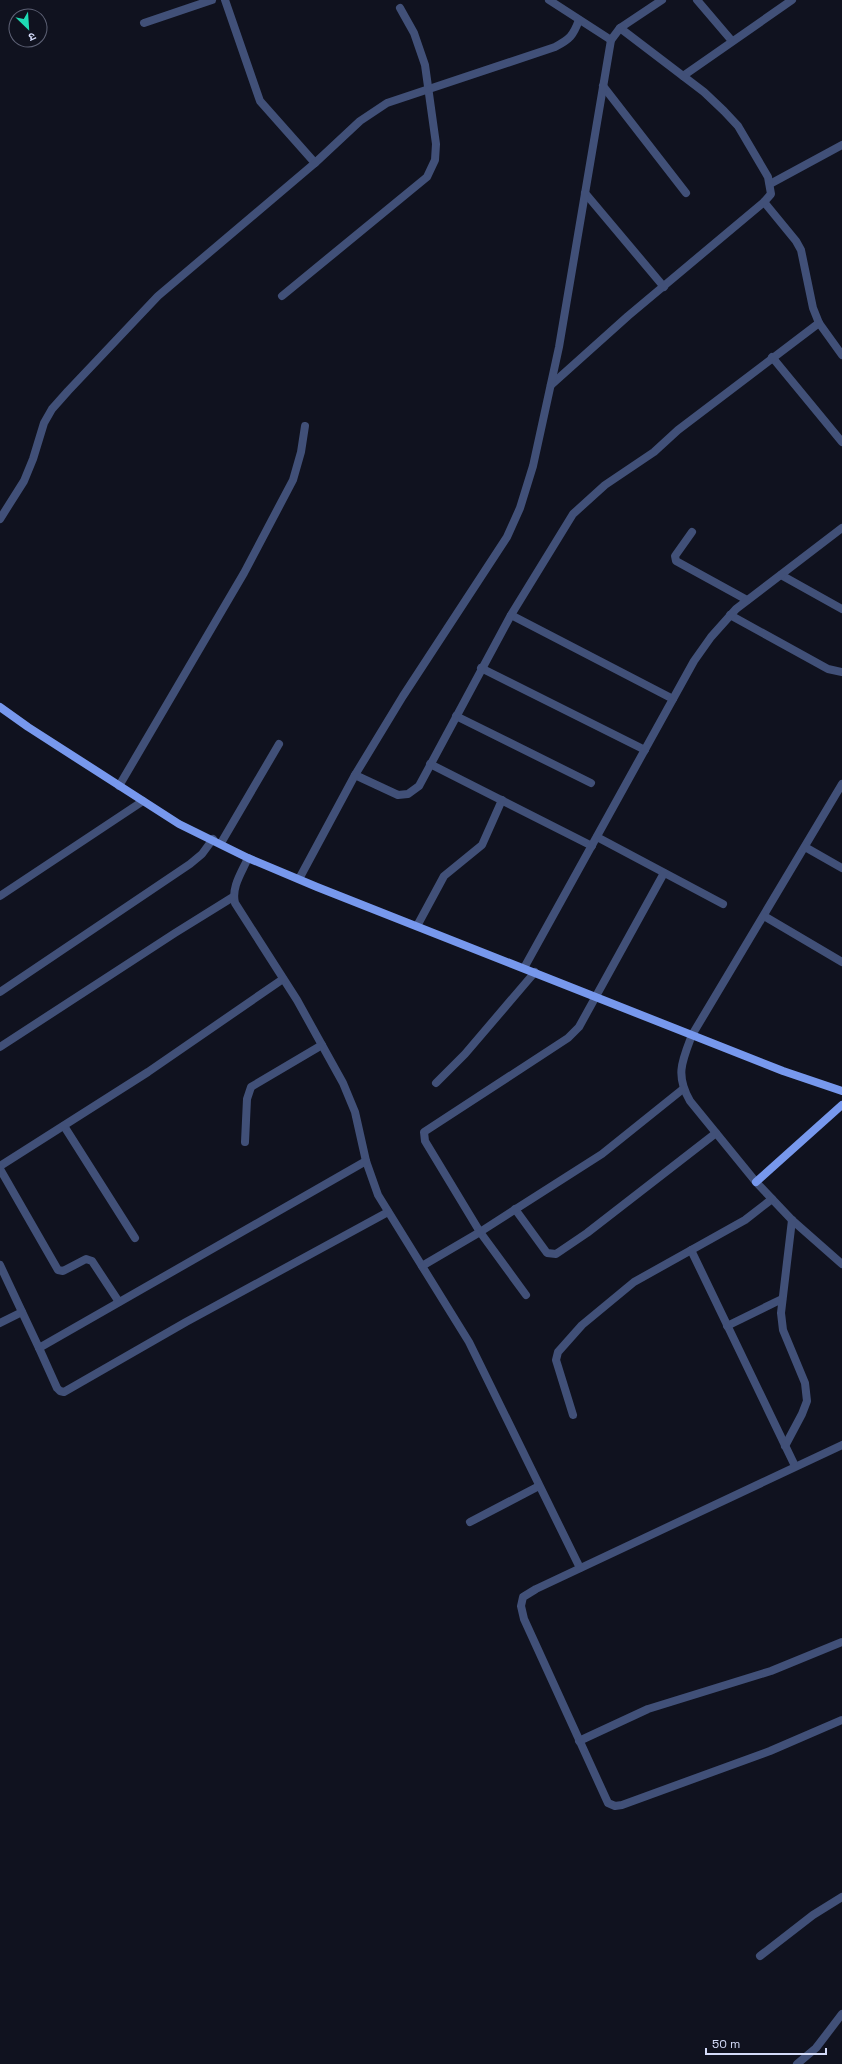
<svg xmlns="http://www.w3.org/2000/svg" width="842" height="2064" viewBox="0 0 842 2064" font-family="'Space Grotesk','Noto Sans Devanagari',sans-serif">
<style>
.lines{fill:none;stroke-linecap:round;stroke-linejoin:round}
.lane{stroke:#415078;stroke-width:8}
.street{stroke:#415078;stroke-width:8}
.secondary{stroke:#7798ed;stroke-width:8}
</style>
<rect width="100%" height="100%" fill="#10121f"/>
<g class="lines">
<g class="lane">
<path d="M 144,23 L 212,0"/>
<path d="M 480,1232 L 526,1295"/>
</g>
<g class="street">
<path d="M 225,0 L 260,101 L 315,163"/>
<path d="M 549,0 L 611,40"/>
<path d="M 697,0 L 732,41"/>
<path d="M 683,76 L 792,0"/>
<path d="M 603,86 L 686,193"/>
<path d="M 770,184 L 842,145"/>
<path d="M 585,193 L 664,287"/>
<path d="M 764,202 L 796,241 L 801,250 L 813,308 L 819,323 L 842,355"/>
<path d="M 282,296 L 427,177 L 435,160 L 436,144 L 425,65 L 414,33 L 400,8"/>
<path d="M 772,357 L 842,442"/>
<path d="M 551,385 L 628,316 L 764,202 L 771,194 L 768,177 L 738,126 L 724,111 L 704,92 L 620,28"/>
<path d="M 0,519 L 24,481 L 33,459 L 44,423 L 52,409 L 68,391 L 158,296 L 315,163 L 360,121 L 387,103 L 555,47 C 570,39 573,36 579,20"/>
<path d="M 692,532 L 675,556 L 676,561 L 747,600"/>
<path d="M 781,575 L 842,609"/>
<path d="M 511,615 L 673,699"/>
<path d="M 730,615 L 828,669 L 842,672"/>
<path d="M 481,668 L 645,750"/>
<path d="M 456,716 L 591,783"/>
<path d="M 430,764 L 592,846"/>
<path d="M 355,775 L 398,795 L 408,794 L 419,786 L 511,615 L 573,514 L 605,485 L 654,452 L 678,430 L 819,323"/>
<path d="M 842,784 L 692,1035 C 682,1061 675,1075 690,1101 L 756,1182 L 792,1220 L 842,1264"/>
<path d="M 119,786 L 244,573 L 293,480 L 301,452 L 305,426"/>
<path d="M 597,837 L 723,904"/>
<path d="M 221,843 L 279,744"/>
<path d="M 805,847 L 842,868"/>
<path d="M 248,858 C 242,872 231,887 235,903 L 297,1000 L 343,1083 L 355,1112 L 366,1161 L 378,1195 L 469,1342 L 580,1568"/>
<path d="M 299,879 L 355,775 L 403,696 L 507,537 L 520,508 L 533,466 L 559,347 L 611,40 L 620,28 L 662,0"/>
<path d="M 0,896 L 143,801"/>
<path d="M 764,916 L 842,962"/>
<path d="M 417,926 L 444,876 L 482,845 L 502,800"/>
<path d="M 524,968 L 694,661 L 711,637 L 736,609 L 842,528"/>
<path d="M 0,992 L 190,864 L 202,854 L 213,839"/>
<path d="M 0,1047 L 175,933 L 233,897"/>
<path d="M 436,1083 L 465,1054 L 535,972"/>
<path d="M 64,1126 L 135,1238"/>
<path d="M 245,1142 L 247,1099 L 251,1087 L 322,1045"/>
<path d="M 0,1166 L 148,1072 L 283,979"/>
<path d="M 0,1169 L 58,1270 L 63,1271 L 86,1259 L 92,1261 L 119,1302"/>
<path d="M 515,1209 L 547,1253 L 556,1254 L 587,1233 L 716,1133"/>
<path d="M 480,1232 L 425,1141 L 424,1132 L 568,1038 L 579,1027 L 664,873"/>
<path d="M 691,1250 L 795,1466"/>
<path d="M 0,1265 L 39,1348 L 366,1161"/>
<path d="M 422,1266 L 480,1232 L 602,1154 L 683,1089"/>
<path d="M 0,1323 L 22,1312"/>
<path d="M 727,1326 L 782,1299"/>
<path d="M 39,1348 L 57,1388 L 60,1391 L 64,1392 L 186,1322 L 388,1212"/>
<path d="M 573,1415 L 556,1360 L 558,1352 L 582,1325 L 634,1282 L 745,1220 L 772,1199"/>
<path d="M 842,1445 L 536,1589 L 523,1597 L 521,1606 L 524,1619 L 608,1803 L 615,1806 L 622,1805 L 770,1751 L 842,1720"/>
<path d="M 785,1446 L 802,1414 L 807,1401 L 805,1383 L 783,1330 L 781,1313 L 792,1220"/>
<path d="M 470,1522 L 539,1486"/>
<path d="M 579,1741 L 648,1709 L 771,1671 L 842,1642"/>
<path d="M 760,1956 L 813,1915 L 842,1897"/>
<path d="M 797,2064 L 816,2048 L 842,2014"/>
</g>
<g class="secondary">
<path d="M 0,707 L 28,727 L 179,824 L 248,858 L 317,887 L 783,1071 L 842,1091"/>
<path d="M 756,1182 L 842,1105"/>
</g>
</g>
<g transform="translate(28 28) rotate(155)"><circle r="19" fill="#10121f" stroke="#5e6276"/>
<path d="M0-3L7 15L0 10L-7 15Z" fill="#1edbb4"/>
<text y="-6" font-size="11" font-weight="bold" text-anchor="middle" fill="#d4dbf9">उ</text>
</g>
<path d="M706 2048v6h120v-6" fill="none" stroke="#d4dbf9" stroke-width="2"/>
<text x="712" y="2048" font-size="12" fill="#d4dbf9" stroke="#10121f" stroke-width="3" paint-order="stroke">50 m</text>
</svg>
